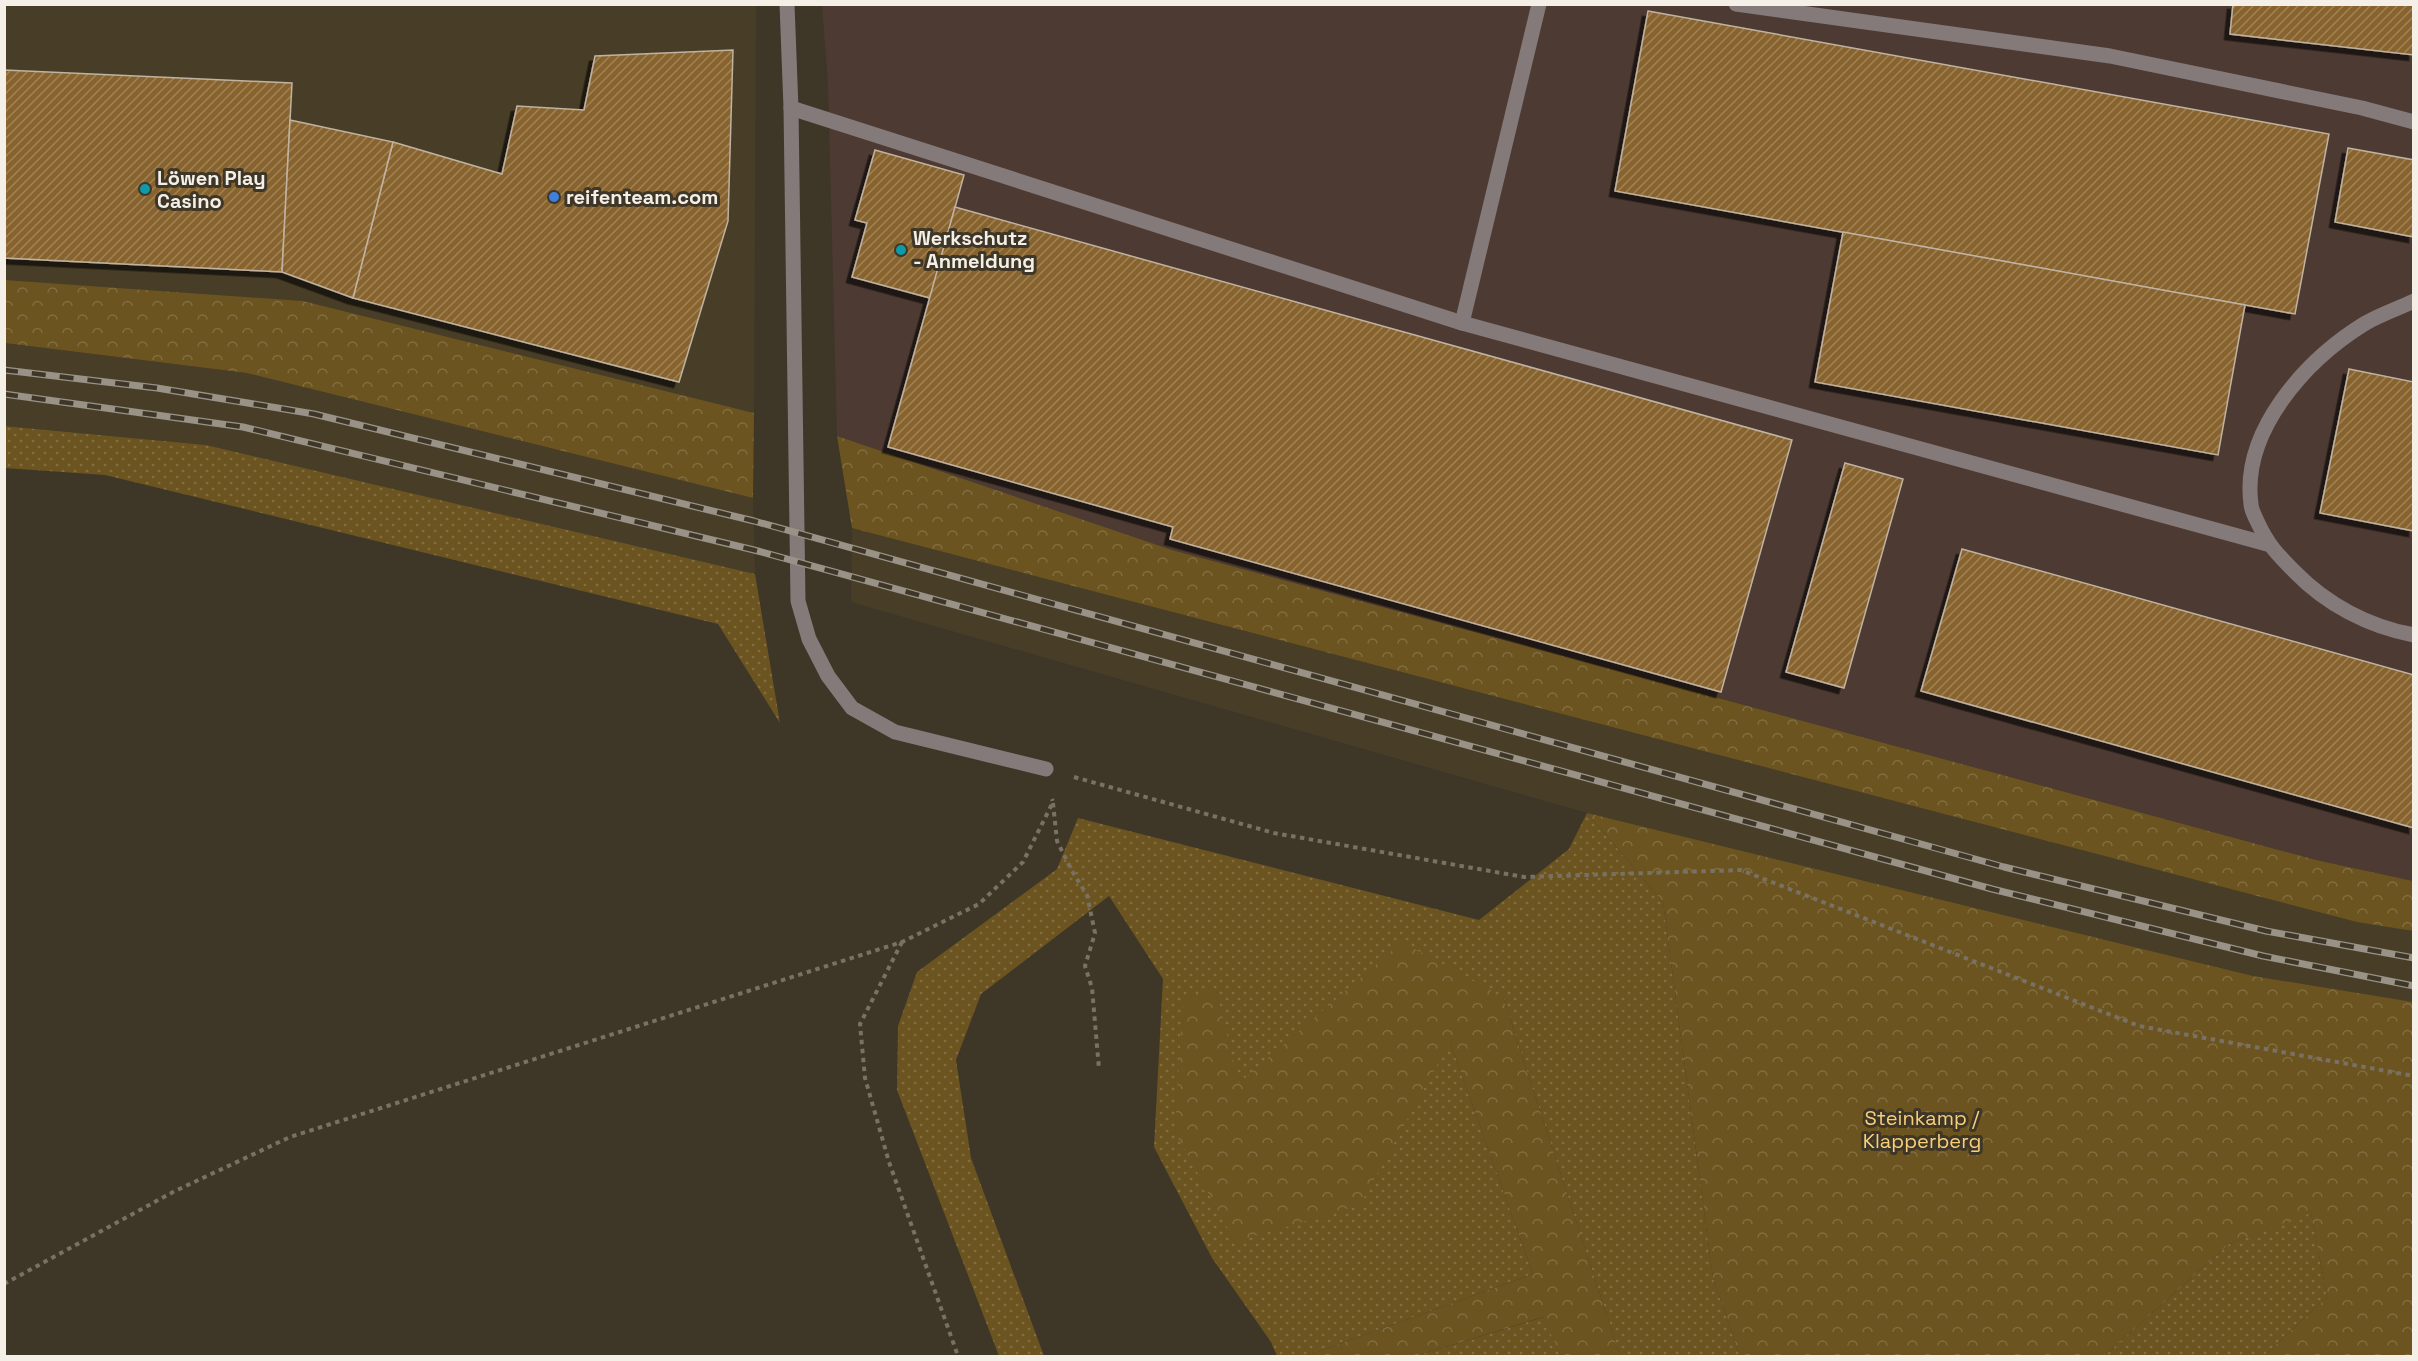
<svg xmlns="http://www.w3.org/2000/svg" width="2418" height="1361" viewBox="0 0 2418 1361" font-family="'Space Grotesk',sans-serif">
<style>
.built{fill:#483e28}
.industrial{fill:#4d3a33}
.grass{fill:url(#grass-dots)}
.forest{fill:url(#forest-crowns)}
.building{fill:url(#building-hatch);stroke:#c0b3a2;stroke-width:1.5;filter:url(#shadow)}
.lines{fill:none;stroke-linecap:round;stroke-linejoin:round}
.path{stroke:#787164;stroke-width:4;stroke-dasharray:4.5 4.5;stroke-linecap:butt}
.minor{stroke:#847a79;stroke-width:15}
.rail-casing{stroke:#999286;stroke-width:7}
.rail{stroke:#3e3627;stroke-width:4.5;stroke-dasharray:14;stroke-linecap:butt}
.culture-dot{fill:#0f9aa8;stroke:#3e3627;stroke-width:2}
.shop-dot{fill:#3f7fe0;stroke:#3e3627;stroke-width:2}
.labels{text-anchor:middle;stroke-width:6;stroke-linejoin:round;paint-order:stroke}
.poi-label{font-size:20px;font-weight:bold;fill:#f5f0e7;stroke:#3e3627;text-anchor:start}
.park-label{font-size:20px;fill:#f8cf79;stroke:#3e3627}
</style>
<defs>
<pattern id="grass-dots" width="8" height="8" patternUnits="userSpaceOnUse" patternTransform="scale(1.5)"><rect width="8" height="8" fill="#6b5420"/><path d="M2 2h.1M6 6h.1" fill="none" stroke="#816d40" stroke-width="1.8" stroke-linecap="round"/></pattern>
<pattern id="forest-crowns" width="20" height="18" patternUnits="userSpaceOnUse" patternTransform="scale(1.5)"><rect width="20" height="18" fill="#6b5420"/><path d="M2 6a3 3 0 1 1 6 0M12 15a3 3 0 1 1 6 0" fill="none" stroke="#816d40"/></pattern>
<pattern id="building-hatch" width="6" height="6" patternUnits="userSpaceOnUse" patternTransform="scale(1.5)"><rect width="6" height="6" fill="#88642f"/><path d="M-1 1l2-2M0 6l6-6M5 7l2-2" fill="none" stroke="#9f8257"/></pattern>
<filter id="shadow"><feDropShadow dx="-5.5" dy="5.5" stdDeviation="0" flood-color="#0009"/></filter>
</defs>
<rect width="100%" height="100%" fill="#3e3627"/>
<g class="built">
<path d="M 4,5 L 756,5 L 754,413 L 303,301 L 5,280 Z"/>
<path d="M 5,343 L 247,373 L 753,498 L 755,574 L 206,445 L 5,426 Z"/>
<path d="M 852,528 L 2357,922 L 2413,931 L 2413,1002 L 2253,976 L 1587,813 L 851,602 Z"/>
</g>
<path class="industrial" d="M 822,5 L 2413,5 L 2413,881 L 2316,860 L 1172,550 L 837,436 L 828,83 Z"/>
<g class="grass">
<path d="M 4,426 L 206,445 L 755,574 L 780,723 L 718,624 L 105,475 L 5,468 Z"/>
<path d="M 1587,813 L 1663,902 L 1713,1278 L 1740,1356 L 1620,1356 L 1503,997 L 1238,1084 L 1216,992 L 1175,1132 L 1450,1042 L 1533,1274 L 1306,1356 L 1277,1356 L 1271,1342 L 1212,1258 L 1154,1147 L 1163,979 L 1109,896 L 981,994 L 956,1060 L 971,1158 L 1044,1356 L 999,1356 L 897,1090 L 898,1026 L 917,972 L 1057,869 L 1078,818 L 1479,920 L 1569,849 Z"/>
<path d="M 2311,1212 L 2327,1297 L 2264,1356 L 2104,1356 L 2229,1244 Z"/>
<path d="M 1544,1317 L 1561,1356 L 1415,1356 Z"/>
</g>
<g class="forest">
<path d="M 5,280 L 303,301 L 754,413 L 753,498 L 247,373 L 5,343 Z"/>
<path d="M 837,436 L 1172,550 L 2316,860 L 2413,881 L 2413,931 L 2357,922 L 852,528 Z"/>
<path d="M 1587,813 L 2253,976 L 2413,1002 L 2413,1356 L 2264,1356 L 2327,1297 L 2311,1213 L 2229,1244 L 2104,1356 L 1740,1356 L 1713,1278 L 1663,902 Z"/>
<path d="M 1402,942 L 1503,997 L 1620,1356 L 1561,1356 L 1543,1317 L 1415,1356 L 1306,1356 L 1533,1274 L 1450,1042 L 1360,1205 L 1235,1242 L 1175,1132 L 1183,996 L 1216,991 L 1239,1083 Z"/>
</g>
<g class="building">
<path d="M 2233,4 L 2414,4 L 2414,55 L 2230,34 Z"/>
<path d="M 1648,11 L 2329,134 L 2295,314 L 1615,191 Z"/>
<path d="M 733,50 L 728,221 L 679,382 L 353,298 L 393,142 L 502,174 L 517,106 L 584,110 L 595,56 Z"/>
<path d="M 4,70 L 292,83 L 282,272 L 4,258 Z"/>
<path d="M 290,120 L 393,142 L 353,298 L 282,272 Z"/>
<path d="M 2348,148 L 2414,160 L 2414,237 L 2335,222 Z"/>
<path d="M 875,150 L 964,175 L 930,298 L 852,277 L 867,223 L 855,220 Z"/>
<path d="M 955,207 L 1792,440 L 1721,692 L 1170,539 L 1173,527 L 888,447 Z"/>
<path d="M 1843,232 L 2245,305 L 2218,455 L 1815,382 Z"/>
<path d="M 2349,369 L 2414,382 L 2414,531 L 2320,513 Z"/>
<path d="M 1845,463 L 1903,479 L 1844,688 L 1786,672 Z"/>
<path d="M 1962,549 L 2414,675 L 2414,828 L 1921,691 Z"/>
</g>
<g class="lines">
<g class="path">
<path d="M 1074,777 L 1274,833 L 1524,877 L 1741,870 L 2139,1026 L 2414,1076"/>
<path d="M 1053,803 L 1057,841 L 1072,871 L 1087,895 L 1095,933 L 1085,966 L 1092,988 L 1099,1069"/>
<path d="M 902,942 L 860,1024 L 865,1078 L 889,1162 L 958,1356"/>
<path d="M 4,1284 L 173,1192 L 290,1137 L 902,942 L 979,904 L 1023,862 L 1053,802 L 1052,799"/>
</g>
<g class="minor">
<path d="M 787,4 L 791,108 L 798,601 L 809,639 L 828,676 L 852,708 L 895,732 L 1046,769"/>
<path d="M 1736,4 L 2110,56 L 2362,108 L 2414,122"/>
<path d="M 791,108 L 1462,323 L 2267,544"/>
<path d="M 2414,301 C 2397,309 2379,315 2364,324 C 2306,360 2241,431 2251,504 C 2251,510 2255,516 2257,521 C 2268,545 2277,554 2295,572 C 2326,604 2369,627 2414,635"/>
<path d="M 1462,323 L 1539,4"/>
</g>
<defs>
<g id="rail">
<path d="M 4,370 L 157,388 L 314,414 L 754,521 L 2004,867 L 2266,931 L 2414,958"/>
<path d="M 4,394 L 243,427 L 754,550 L 1992,889 L 2263,956 L 2414,986"/>
</g>
</defs>
<use href="#rail" class="rail-casing"/>
<use href="#rail" class="rail"/>
</g>
<g class="culture-dot">
<circle cx="145" cy="189" r="6"/>
<circle cx="901" cy="250" r="6"/>
</g>
<circle class="shop-dot" cx="554" cy="197" r="6"/>
<g class="labels">
<g class="poi-label">
<text x="157" y="185">Löwen Play<tspan x="157" dy="23">Casino</tspan></text>
<text x="566" y="204">reifenteam.com</text>
<text x="913" y="245">Werkschutz<tspan x="913" dy="23">- Anmeldung</tspan></text>
</g>
<g class="park-label">
<text x="1922" y="1125">Steinkamp /<tspan x="1922" dy="23">Klapperberg</tspan></text>
</g>
</g>
<rect width="2418" height="1361" fill="none" stroke="#f5f0e7" stroke-width="12"/>
</svg>
